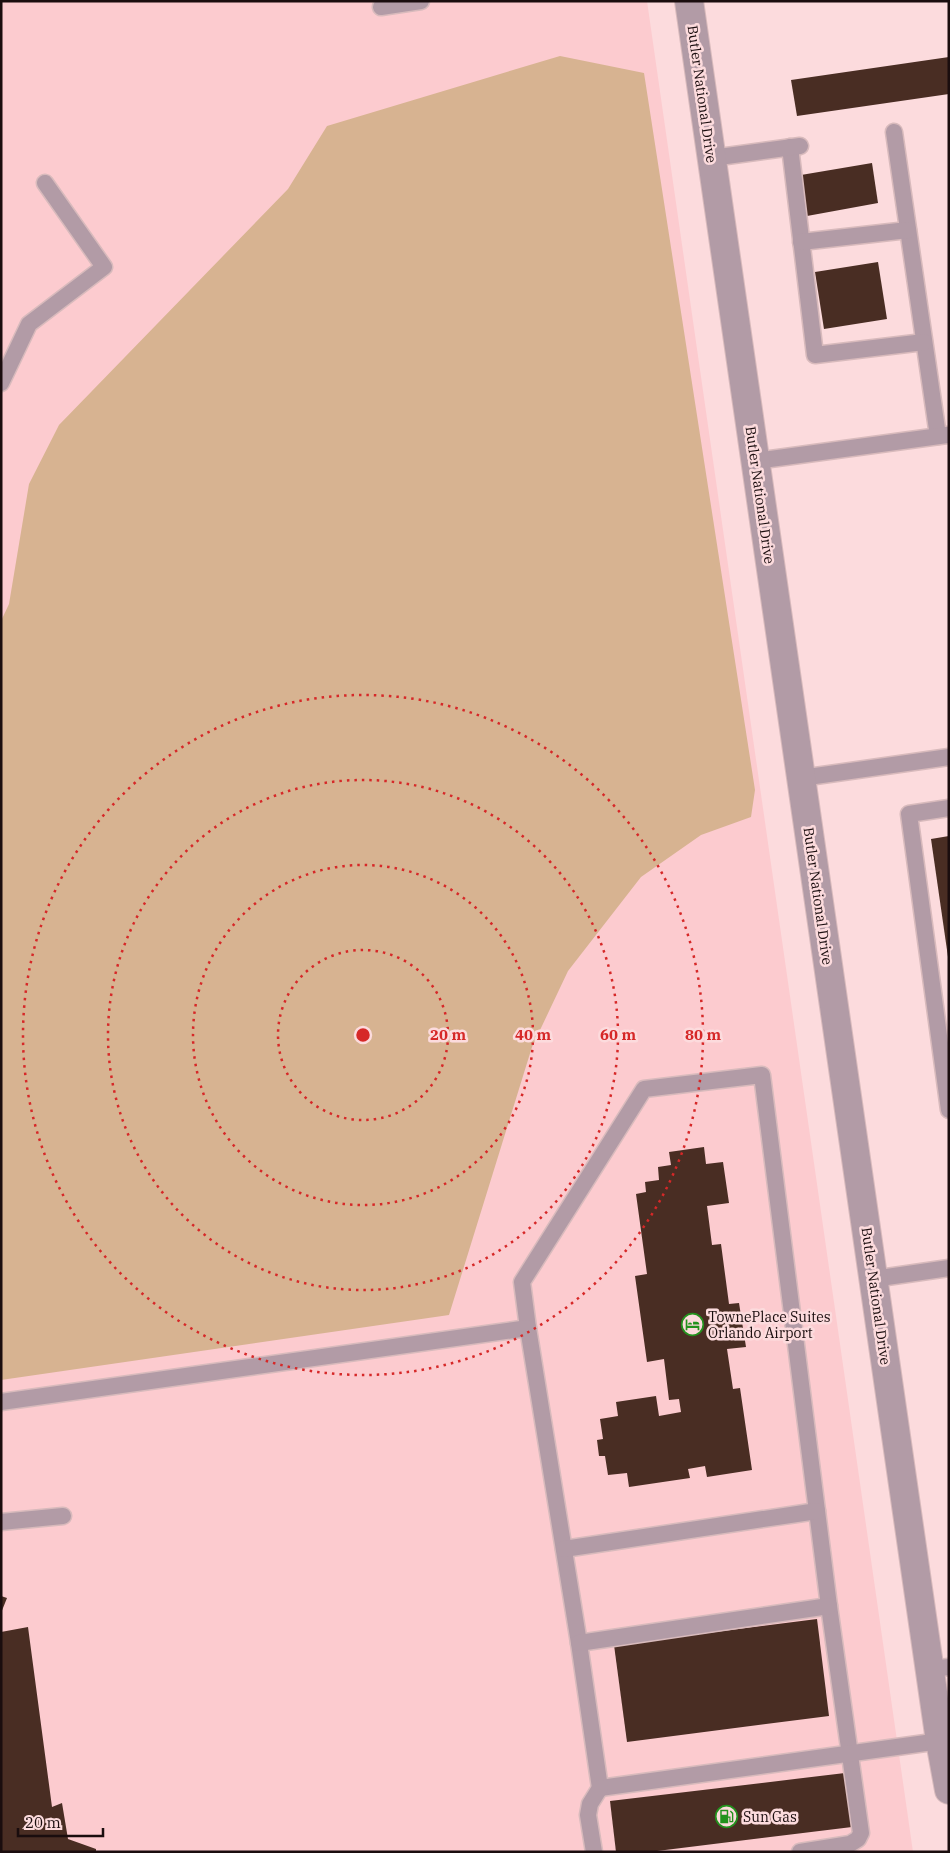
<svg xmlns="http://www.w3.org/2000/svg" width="950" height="1853" viewBox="0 0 950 1853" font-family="'IBM Plex Serif',serif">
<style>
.built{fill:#fccbcf}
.green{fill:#d7b391}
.building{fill:#492d23}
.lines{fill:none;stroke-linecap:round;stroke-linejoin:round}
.service-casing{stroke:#d8babc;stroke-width:19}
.minor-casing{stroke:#d8babc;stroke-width:30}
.service{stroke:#b29ba6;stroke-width:16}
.minor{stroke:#b29ba6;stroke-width:28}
.ring{fill:none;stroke:#d62828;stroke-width:2.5;stroke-dasharray:2.5 5}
.labels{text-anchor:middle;stroke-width:5;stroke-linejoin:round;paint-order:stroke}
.street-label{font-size:14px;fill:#1a0d0e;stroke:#fcdbdd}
.poi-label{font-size:14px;fill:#1a0d0e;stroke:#fcdbdd;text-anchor:start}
.centre{fill:#d62828;stroke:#fcdbdd;stroke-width:2.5}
.ring-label{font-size:15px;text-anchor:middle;font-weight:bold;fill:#d62828;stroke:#fcdbdd;stroke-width:5;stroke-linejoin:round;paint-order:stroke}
</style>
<rect width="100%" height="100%" fill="#fcdbdd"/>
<path class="built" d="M 1,1 L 647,1 L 913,1852 L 1,1852 Z"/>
<path class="green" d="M 560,56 L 644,73 L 755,790 L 751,817 L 701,835 L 641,877 L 568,971 L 532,1047 L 449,1315 L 1,1380 L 1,621 L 9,604 L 29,484 L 59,425 L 288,189 L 327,126 Z"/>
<g class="building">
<path d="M 949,57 L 949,94 L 797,116 L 791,80 Z"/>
<path d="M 872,163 L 878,203 L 807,216 L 801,175 Z"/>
<path d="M 878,262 L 887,319 L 824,329 L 815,272 Z"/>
<path d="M 949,836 L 949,957 L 948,957 L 931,839 Z"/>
<path d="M 704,1147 L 706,1164 L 723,1162 L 729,1203 L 707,1206 L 712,1245 L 721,1244 L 729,1304 L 739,1303 L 746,1347 L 727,1349 L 733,1389 L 740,1388 L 752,1470 L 707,1477 L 705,1466 L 688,1469 L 690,1478 L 629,1487 L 627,1473 L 608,1475 L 605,1456 L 599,1456 L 597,1440 L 603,1439 L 600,1419 L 618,1416 L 616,1402 L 656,1396 L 659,1416 L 681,1412 L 679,1399 L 669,1400 L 664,1359 L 647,1362 L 635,1276 L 647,1274 L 636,1194 L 646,1192 L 645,1182 L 659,1180 L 658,1167 L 671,1165 L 669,1152 Z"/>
<path d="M 1,1596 L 7,1598 L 1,1613 Z"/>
<path d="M 817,1619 L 829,1716 L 627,1742 L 614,1645 Z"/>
<path d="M 28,1627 L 52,1807 L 62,1803 L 68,1839 L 96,1849 L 96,1852 L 1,1852 L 1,1632 Z"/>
<path d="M 845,1773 L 852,1827 L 649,1852 L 616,1852 L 610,1801 Z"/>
</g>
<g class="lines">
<defs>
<g id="service">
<path d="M 381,7 L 421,1"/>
<path d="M 894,132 L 938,436"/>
<path d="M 790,147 L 815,355 L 924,342"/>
<path d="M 712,158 L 800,146"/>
<path d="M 801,242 L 908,230"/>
<path d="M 1,383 L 29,324 L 104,267 L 45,183"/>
<path d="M 756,461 L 947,435"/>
<path d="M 801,778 L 949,757"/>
<path d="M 949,808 L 909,814 L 949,1110"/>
<path d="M 873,1279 L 949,1268"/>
<path d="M 528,1328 L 522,1282 L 644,1089 L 762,1075 L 829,1606 L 861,1833 L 858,1839 L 850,1844 L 800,1852"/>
<path d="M 1,1402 L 528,1328 L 579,1643 L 600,1788 L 940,1741"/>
<path d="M 1,1522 L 63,1516"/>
<path d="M 564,1549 L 817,1511"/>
<path d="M 579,1643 L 829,1606"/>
<path d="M 930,1669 L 949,1667"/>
<path d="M 594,1852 L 588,1815 L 590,1804 L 600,1788"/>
</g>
<path id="minor" d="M 689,1 L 940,1741 L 949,1790"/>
</defs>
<use href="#service" class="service-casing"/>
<use href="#minor" class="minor-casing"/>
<use href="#service" class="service"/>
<use href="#minor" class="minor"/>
</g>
<g class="ring">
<circle cx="363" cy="1035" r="85"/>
<circle cx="363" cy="1035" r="170"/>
<circle cx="363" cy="1035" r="255"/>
<circle cx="363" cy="1035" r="340"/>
</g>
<defs>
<symbol id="hotel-ring" viewBox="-11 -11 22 22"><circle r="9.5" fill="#fcdbdd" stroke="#22921d" stroke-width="1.5"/><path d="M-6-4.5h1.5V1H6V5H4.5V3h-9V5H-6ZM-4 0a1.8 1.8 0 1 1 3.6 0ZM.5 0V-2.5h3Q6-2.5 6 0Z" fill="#22921d"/></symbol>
<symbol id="fuel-ring" viewBox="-11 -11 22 22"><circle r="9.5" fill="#fcdbdd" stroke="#22921d" stroke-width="1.5"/><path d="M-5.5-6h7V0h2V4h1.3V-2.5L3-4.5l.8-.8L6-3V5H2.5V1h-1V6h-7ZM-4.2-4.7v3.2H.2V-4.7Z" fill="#22921d"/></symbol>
</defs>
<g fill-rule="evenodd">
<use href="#hotel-ring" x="680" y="1312" width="25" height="25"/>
<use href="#fuel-ring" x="714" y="1804" width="25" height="25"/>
</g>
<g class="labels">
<g class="street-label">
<text transform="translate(702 94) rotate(82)" y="5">Butler National Drive</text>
<text transform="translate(760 495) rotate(82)" y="5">Butler National Drive</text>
<text transform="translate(818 896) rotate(82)" y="5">Butler National Drive</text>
<text transform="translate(876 1296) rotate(82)" y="5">Butler National Drive</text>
</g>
<g class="poi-label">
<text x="708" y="1322">TownePlace Suites<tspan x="708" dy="16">Orlando Airport</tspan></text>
<text x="743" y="1822">Sun Gas</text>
</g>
</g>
<circle cx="363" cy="1035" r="8" class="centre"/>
<g class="ring-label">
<text x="448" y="1040">20 m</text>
<text x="533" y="1040">40 m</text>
<text x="618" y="1040">60 m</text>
<text x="703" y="1040">80 m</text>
</g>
<rect width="950" height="1853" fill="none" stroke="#1a0d0e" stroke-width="5"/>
<path d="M18 1828v8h85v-8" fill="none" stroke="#1a0d0e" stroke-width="2.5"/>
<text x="25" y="1828" font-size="15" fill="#1a0d0e" stroke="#fcdbdd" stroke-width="4" paint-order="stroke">20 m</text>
</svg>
